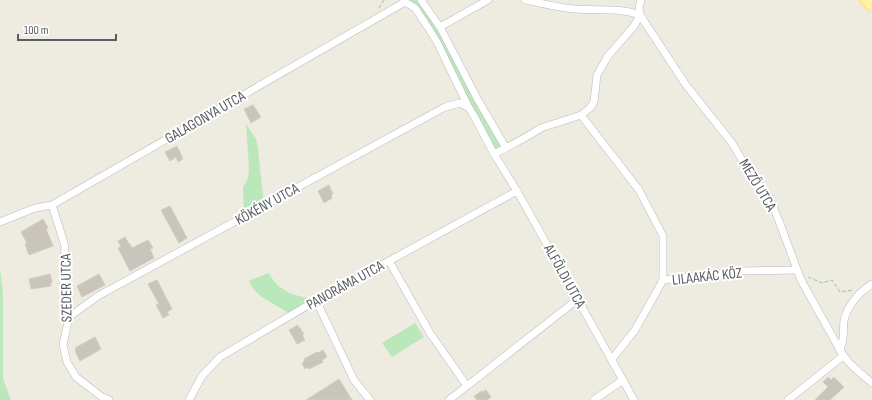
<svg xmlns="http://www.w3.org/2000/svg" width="872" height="400" viewBox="0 0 872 400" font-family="'Sofia Sans Condensed',sans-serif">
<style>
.green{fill:#bae8ba}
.building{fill:#c9c5bd;stroke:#d3cdbe}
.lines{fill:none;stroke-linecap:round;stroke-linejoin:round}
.minor-casing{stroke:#b8bbc1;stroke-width:8}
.primary-casing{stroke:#ffcf48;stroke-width:12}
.path{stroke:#93c9a3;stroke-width:1;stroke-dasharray:4 2;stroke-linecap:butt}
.minor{stroke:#fff;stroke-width:7}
.primary{stroke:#fff2a4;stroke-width:11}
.labels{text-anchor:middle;stroke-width:4;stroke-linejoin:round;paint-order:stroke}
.street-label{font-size:15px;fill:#595d63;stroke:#fff}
</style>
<rect width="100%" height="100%" fill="#eeebe0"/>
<g class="green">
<path d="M 404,0 L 421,0 L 506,148 L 494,154 L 427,26 Z"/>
<path d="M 246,124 L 256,139 L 258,149 L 264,206 L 244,216 L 243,187 L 248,178 L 249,167 Z"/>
<path d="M 0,268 L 3,295 L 3,379 L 11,400 L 0,400 Z"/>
<path d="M 268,273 L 277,285 L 291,294 L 316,300 L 292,315 L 262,297 L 254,290 L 249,281 Z"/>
<path d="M 415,323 L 424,337 L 392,357 L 382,343 Z"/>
</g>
<g class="building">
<path d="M 253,105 L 261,117 L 251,123 L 244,109 Z"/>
<path d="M 177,146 L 183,159 L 178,162 L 176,157 L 170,161 L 165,152 Z"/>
<path d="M 329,185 L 333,194 L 331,195 L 332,198 L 324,203 L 318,191 Z"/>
<path d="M 170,206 L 187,238 L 179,243 L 161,210 Z"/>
<path d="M 43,219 L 48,228 L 46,229 L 53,246 L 29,255 L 25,244 L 27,243 L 21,232 Z"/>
<path d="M 125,237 L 129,244 L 130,244 L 132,248 L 148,240 L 153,248 L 150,249 L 154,258 L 130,271 L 118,248 L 121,247 L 118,241 Z"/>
<path d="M 50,274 L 52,282 L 51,282 L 51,286 L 31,289 L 29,279 Z"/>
<path d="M 99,274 L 105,285 L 82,297 L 77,286 Z"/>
<path d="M 157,280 L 172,309 L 167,312 L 169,315 L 163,318 L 156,305 L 159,304 L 148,284 Z"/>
<path d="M 298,325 L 299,328 L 300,328 L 304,334 L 302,335 L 305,340 L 297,344 L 289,330 Z"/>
<path d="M 95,337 L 101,349 L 80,361 L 75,351 L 76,350 L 75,348 Z"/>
<path d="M 323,350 L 327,357 L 322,360 L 323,362 L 309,369 L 308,367 L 305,369 L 302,363 L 305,361 L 304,359 L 317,352 L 318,353 Z"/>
<path d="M 828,377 L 831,380 L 834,377 L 844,387 L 830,400 L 815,400 L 828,387 L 823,382 Z"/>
<path d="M 339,379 L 352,400 L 306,400 L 325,388 Z"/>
<path d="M 486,390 L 491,397 L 487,400 L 477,400 L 474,396 L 482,391 L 483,392 Z"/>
</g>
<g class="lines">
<defs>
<g id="minor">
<path d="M 404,0 L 405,2 L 415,8 L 427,26 L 437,42 L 469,108 L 474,116 L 494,154 L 517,191 L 634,400"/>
<path d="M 421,0 L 440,27 L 478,100 L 506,148 L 494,154"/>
<path d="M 525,0 C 541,3 558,8 575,9 C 597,11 618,7 640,15 L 686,85 L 732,143 L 748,170 L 769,197 L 779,221 L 801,280 L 840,350 C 847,363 860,373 872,383"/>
<path d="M 440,27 L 488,0"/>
<path d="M 581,115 L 639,190 L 663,236 L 663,280"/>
<path d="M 506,148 L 528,136 L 541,128 L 581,115 L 590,108 L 594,102 L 597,75 L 608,56 L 634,26 L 640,15 L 639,7 L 641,0"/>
<path d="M 52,205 L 65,246 L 63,286 L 69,317 L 63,345 L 67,362 L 76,377 L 102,397 L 109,400"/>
<path d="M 0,222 L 35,208 L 52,205 L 405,2"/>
<path d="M 389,261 L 430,333 L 467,386"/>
<path d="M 316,300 L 354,380 L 370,400"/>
<path d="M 69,317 L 98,296 L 445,107 L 460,103 L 469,108"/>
<path d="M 840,350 C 841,346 843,342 843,337 C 844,332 843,327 844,321 C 847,306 859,292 872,284"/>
<path d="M 612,359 L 635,330 L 663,280 L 741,271 L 797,270"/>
<path d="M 189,400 L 202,376 L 220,357 L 346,283 L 389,261 L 517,191"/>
<path d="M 449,400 L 578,299"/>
<path d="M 594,400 L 623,380"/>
<path d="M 788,400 L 843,356"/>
</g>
<path id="primary" d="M 866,0 L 872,6"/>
</defs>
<use href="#minor" class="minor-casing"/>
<use href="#primary" class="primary-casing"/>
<g class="path">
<path d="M 379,8 L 384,0"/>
<path d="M 808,277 L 822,283 L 832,280 L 840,292 L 853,290"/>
</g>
<use href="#minor" class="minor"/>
<use href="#primary" class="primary"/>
</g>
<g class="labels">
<g class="street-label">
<text transform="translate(205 117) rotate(-30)" y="5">GALAGONYA UTCA</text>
<text transform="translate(758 185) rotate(59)" y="5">MEZŐ UTCA</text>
<text transform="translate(267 204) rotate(-29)" y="5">KÖKÉNY UTCA</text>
<text transform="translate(565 276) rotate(61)" y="5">ALFÖLDI UTCA</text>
<text transform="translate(707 276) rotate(-6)" y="5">LILAAKÁC KÖZ</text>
<text transform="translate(345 285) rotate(-29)" y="5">PANORÁMA UTCA</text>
<text transform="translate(66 288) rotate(-91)" y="5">SZEDER UTCA</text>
</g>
</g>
<path d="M18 34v6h98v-6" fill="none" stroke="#595d63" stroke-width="2"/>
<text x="24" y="34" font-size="12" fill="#595d63" stroke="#ffffff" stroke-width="3" paint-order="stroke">100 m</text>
</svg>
